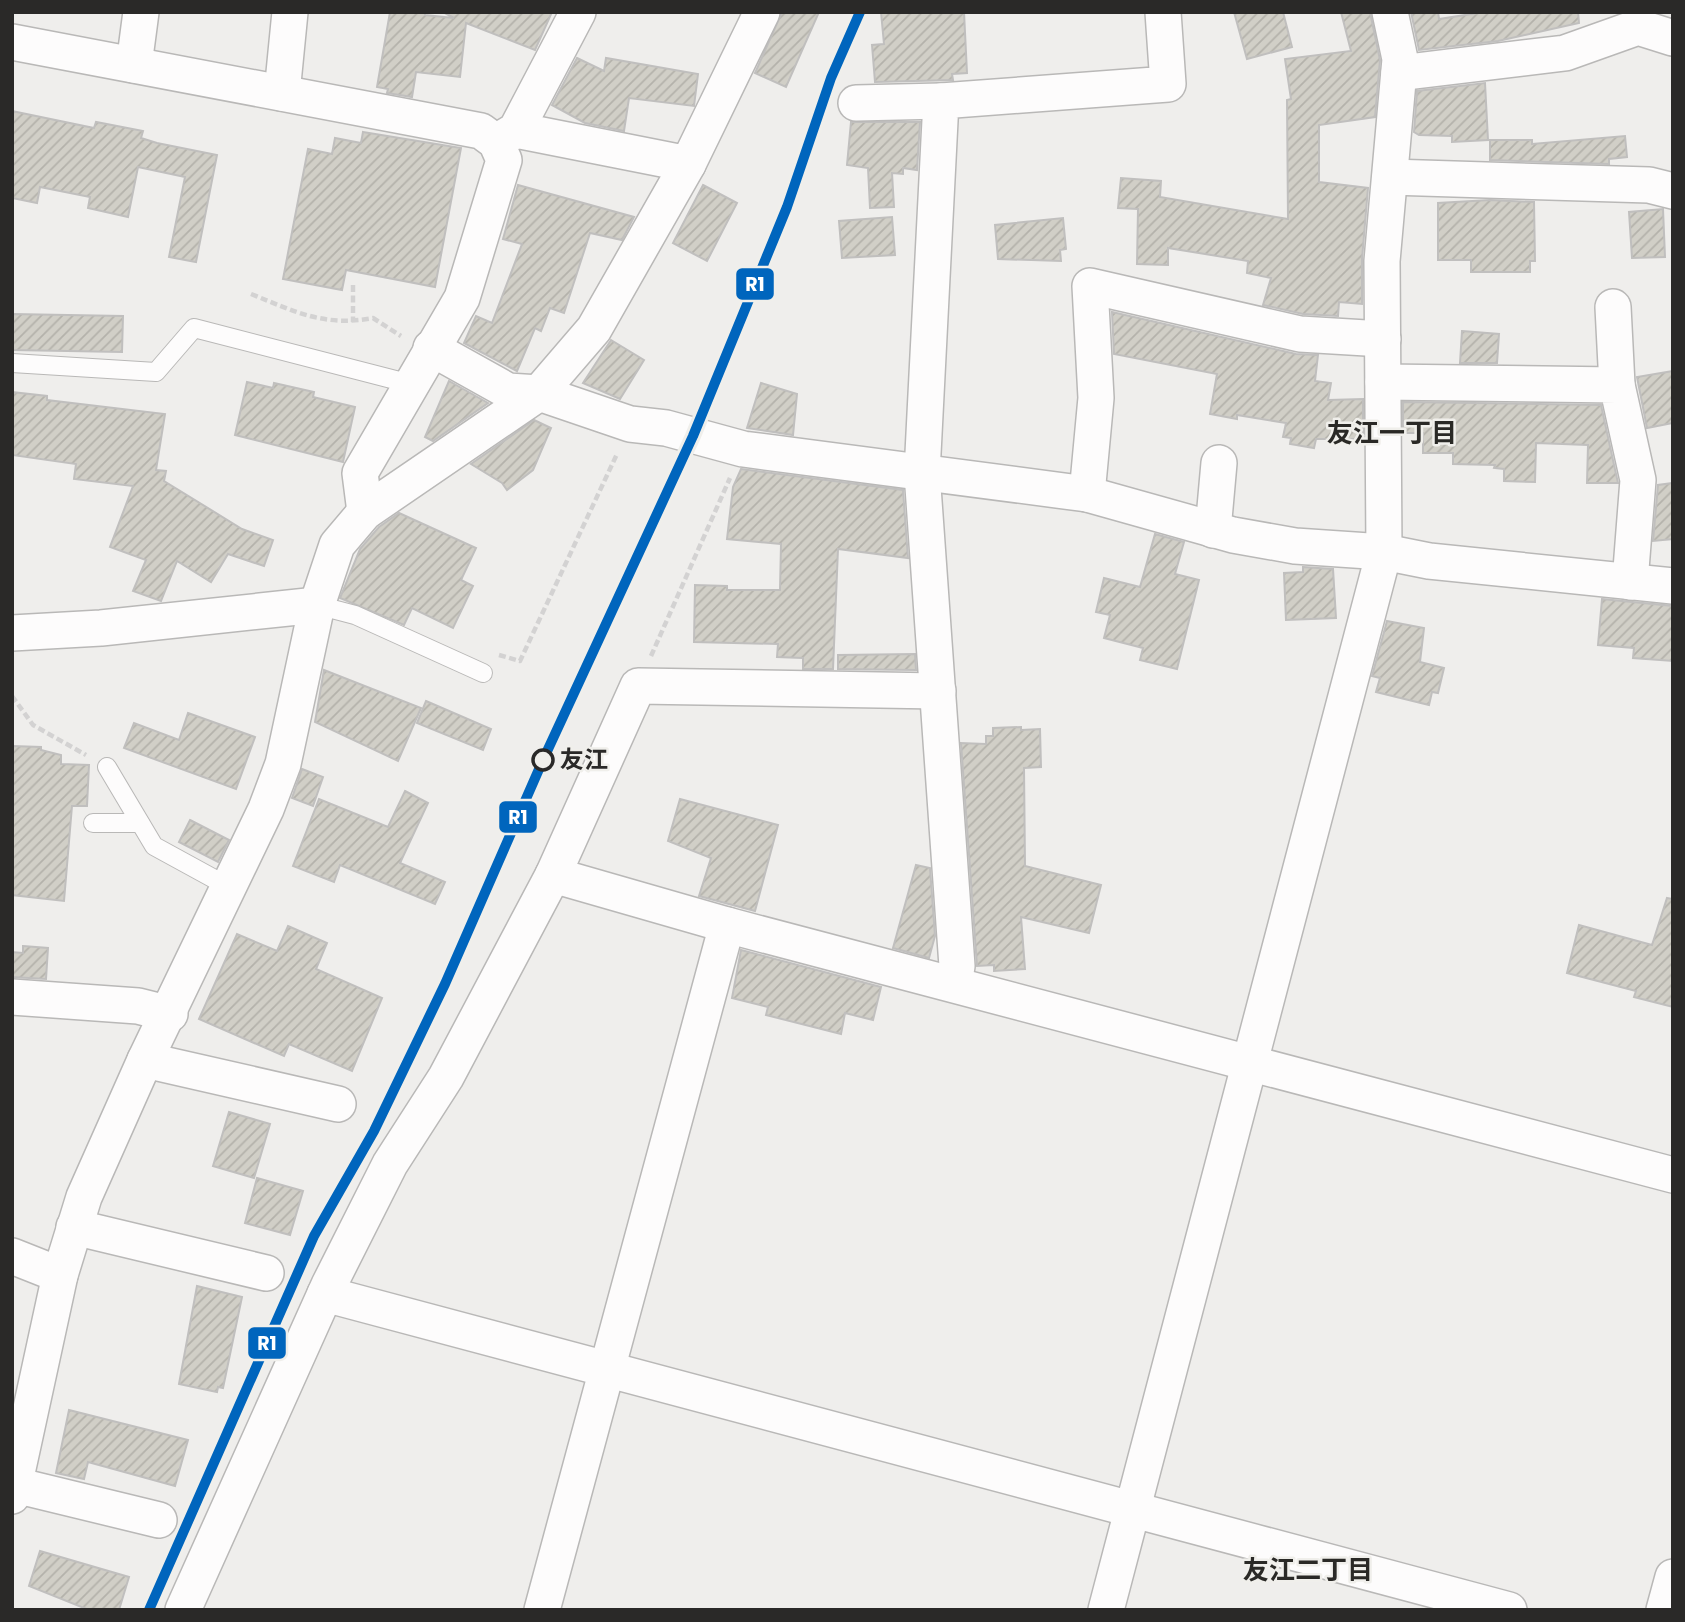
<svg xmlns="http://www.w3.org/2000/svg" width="1685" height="1622" viewBox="0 0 1685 1622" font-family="Poppins,'Noto Sans JP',sans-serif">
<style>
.building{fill:url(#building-hatch);stroke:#c0bfbe;stroke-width:2}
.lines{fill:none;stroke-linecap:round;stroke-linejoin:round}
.lane-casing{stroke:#b9b8b7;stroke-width:20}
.street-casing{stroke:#b9b8b7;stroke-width:38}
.path{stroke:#d3d2d2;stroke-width:4.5;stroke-dasharray:7 3.5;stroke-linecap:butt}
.lane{stroke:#fdfcfc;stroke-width:18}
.street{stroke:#fdfcfc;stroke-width:35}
.rail-1-casing{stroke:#f0efeb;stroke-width:16}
.rail-1{stroke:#0065bd;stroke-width:10}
.stop-dot{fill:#f0efeb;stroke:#2a2928;stroke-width:3.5}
.labels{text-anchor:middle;stroke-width:5;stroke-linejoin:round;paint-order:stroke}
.stop-label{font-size:24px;font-weight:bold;fill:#2a2928;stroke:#f0efeb;text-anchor:start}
.neighbourhood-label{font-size:26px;font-weight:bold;fill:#2a2926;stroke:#f0efeb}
.line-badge{stroke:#f0efeb;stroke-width:2.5}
.badge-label{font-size:19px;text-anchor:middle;font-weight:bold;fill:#fff}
</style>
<defs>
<pattern id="building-hatch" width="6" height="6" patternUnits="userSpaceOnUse" patternTransform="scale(1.75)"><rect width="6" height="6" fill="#d1cfc7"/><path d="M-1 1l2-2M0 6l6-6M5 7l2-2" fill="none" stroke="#b4b2ab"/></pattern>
</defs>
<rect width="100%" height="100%" fill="#efeeec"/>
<g class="building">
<path d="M 390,12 L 425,12 L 425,15 L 454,18 L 443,12 L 552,12 L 535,50 L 466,23 L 460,77 L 416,72 L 412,97 L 387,93 L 388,89 L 377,87 Z"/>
<path d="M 782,12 L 819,12 L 786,87 L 755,73 Z"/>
<path d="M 881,12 L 964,12 L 967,73 L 952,74 L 953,80 L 875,82 L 872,45 L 884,44 Z"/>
<path d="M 1234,12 L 1283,12 L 1292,47 L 1247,59 Z"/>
<path d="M 1341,12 L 1370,12 L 1380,60 L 1375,117 L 1319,125 L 1319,182 L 1368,188 L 1362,259 L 1362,304 L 1339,302 L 1338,316 L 1303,314 L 1263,305 L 1271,278 L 1247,273 L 1248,261 L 1168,248 L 1168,265 L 1137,264 L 1138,209 L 1118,208 L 1121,178 L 1161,181 L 1160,197 L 1288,219 L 1287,100 L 1291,99 L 1285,59 L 1351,51 Z"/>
<path d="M 1411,12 L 1438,12 L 1439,19 L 1484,12 L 1578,12 L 1579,23 L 1498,41 L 1419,50 Z"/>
<path d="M 577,58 L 604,71 L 606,58 L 698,74 L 694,106 L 629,98 L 624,131 L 585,123 L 552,105 Z"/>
<path d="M 1485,83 L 1488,140 L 1452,142 L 1452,136 L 1419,135 L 1414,132 L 1417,91 Z"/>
<path d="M 12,111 L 94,128 L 96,122 L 143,131 L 141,138 L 157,143 L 217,155 L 196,262 L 169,257 L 185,177 L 138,167 L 128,217 L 88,208 L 90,197 L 40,187 L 37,203 L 12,198 Z"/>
<path d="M 851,122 L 920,122 L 917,170 L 903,168 L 903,174 L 892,173 L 894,207 L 870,208 L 868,168 L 847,165 Z"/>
<path d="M 363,132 L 461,148 L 435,287 L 346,270 L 342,290 L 283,279 L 308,149 L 332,154 L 335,138 L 361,143 Z"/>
<path d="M 1625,136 L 1627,157 L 1609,159 L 1609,164 L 1490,160 L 1490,140 L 1532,140 L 1532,144 Z"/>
<path d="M 518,185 L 634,217 L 622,240 L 590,233 L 564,313 L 550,308 L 541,331 L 535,328 L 517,371 L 464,343 L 476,316 L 492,323 L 522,244 L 503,239 Z"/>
<path d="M 703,185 L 737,203 L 707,261 L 673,243 Z"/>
<path d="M 1490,200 L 1534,202 L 1535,261 L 1530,261 L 1530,272 L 1471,272 L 1471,260 L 1438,260 L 1438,203 Z"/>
<path d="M 1663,209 L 1665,257 L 1632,258 L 1629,212 Z"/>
<path d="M 892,217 L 895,255 L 842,258 L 839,221 Z"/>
<path d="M 1063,218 L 1066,249 L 1060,250 L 1061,261 L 998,259 L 995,225 Z"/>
<path d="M 1112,312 L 1296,354 L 1318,355 L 1315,381 L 1331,383 L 1328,400 L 1363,399 L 1363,439 L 1316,439 L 1314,448 L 1290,444 L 1291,438 L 1283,437 L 1286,423 L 1237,415 L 1237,419 L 1210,414 L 1217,374 L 1114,354 Z"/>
<path d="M 12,314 L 123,316 L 122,352 L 12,350 Z"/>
<path d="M 1462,331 L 1499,334 L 1497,363 L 1460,363 Z"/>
<path d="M 611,340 L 644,360 L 620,399 L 583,383 Z"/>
<path d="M 1673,371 L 1673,423 L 1647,428 L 1637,377 Z"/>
<path d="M 449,381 L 488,403 L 433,441 L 425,437 Z"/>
<path d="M 247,382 L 273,388 L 274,383 L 314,392 L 313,397 L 355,407 L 343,462 L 235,435 Z"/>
<path d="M 761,383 L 797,394 L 793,435 L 747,428 Z"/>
<path d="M 12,392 L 47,396 L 47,400 L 165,414 L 156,470 L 166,471 L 164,481 L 242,529 L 273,540 L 264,566 L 228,554 L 211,582 L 177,561 L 161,601 L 133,591 L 146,560 L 110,547 L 133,486 L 74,479 L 76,464 L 12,455 Z"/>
<path d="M 1403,402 L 1601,405 L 1618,483 L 1587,483 L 1588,445 L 1536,443 L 1535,482 L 1504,481 L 1504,469 L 1494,468 L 1495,465 L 1453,464 L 1453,453 L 1423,453 L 1423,433 L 1403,433 Z"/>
<path d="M 534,420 L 551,428 L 533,470 L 507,490 L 502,483 L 471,464 Z"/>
<path d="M 741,469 L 903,490 L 908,558 L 838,549 L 833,669 L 803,669 L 803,658 L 777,657 L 778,644 L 694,642 L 695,585 L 727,586 L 727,590 L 780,590 L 781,544 L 727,539 L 733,487 Z"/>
<path d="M 1673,483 L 1673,539 L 1653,541 L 1658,485 Z"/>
<path d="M 399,513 L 476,548 L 461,580 L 473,586 L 453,628 L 412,608 L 404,625 L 340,598 L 360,549 L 379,527 Z"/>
<path d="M 1155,534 L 1184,542 L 1175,574 L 1199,580 L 1177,669 L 1140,660 L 1143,648 L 1104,638 L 1110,615 L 1096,612 L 1104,578 L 1140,587 Z"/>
<path d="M 1303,567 L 1333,569 L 1336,618 L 1286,620 L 1284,573 L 1303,572 Z"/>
<path d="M 1602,599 L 1673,606 L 1673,661 L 1633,658 L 1634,648 L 1598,645 Z"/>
<path d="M 1387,621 L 1424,628 L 1420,662 L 1444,668 L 1438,693 L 1432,692 L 1429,705 L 1376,692 L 1380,678 L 1372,676 Z"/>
<path d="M 915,654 L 916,670 L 838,669 L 838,655 Z"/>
<path d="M 324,670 L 421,708 L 398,761 L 315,722 Z"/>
<path d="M 426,701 L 491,729 L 483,750 L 417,723 Z"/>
<path d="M 188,713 L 255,737 L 236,789 L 124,748 L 134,723 L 179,740 Z"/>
<path d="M 1021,727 L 1021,730 L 1040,729 L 1041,767 L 1024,768 L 1025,866 L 1101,885 L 1089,933 L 1021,917 L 1025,969 L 994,971 L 994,965 L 977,966 L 961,743 L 986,744 L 986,736 L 993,736 L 993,728 Z"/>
<path d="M 12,746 L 41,747 L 41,750 L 61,755 L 61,764 L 89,765 L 87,806 L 72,806 L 64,901 L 12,895 Z"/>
<path d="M 302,769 L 323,777 L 313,806 L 292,798 Z"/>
<path d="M 405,791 L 428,803 L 400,863 L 445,882 L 435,904 L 340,865 L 334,882 L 293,866 L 319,799 L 388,827 Z"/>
<path d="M 680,799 L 778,825 L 755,911 L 699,896 L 711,858 L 668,841 Z"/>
<path d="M 190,820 L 229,840 L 218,862 L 179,842 Z"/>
<path d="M 916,865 L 930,868 L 935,936 L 929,958 L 893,948 Z"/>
<path d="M 1667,898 L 1673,899 L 1673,1007 L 1634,997 L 1636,991 L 1567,973 L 1579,925 L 1652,945 Z"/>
<path d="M 288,926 L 327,943 L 316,969 L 382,998 L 352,1071 L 289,1044 L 284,1056 L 199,1019 L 237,934 L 277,951 Z"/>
<path d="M 23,946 L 48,948 L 46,979 L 12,977 L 12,952 L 23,953 Z"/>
<path d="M 741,950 L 881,987 L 873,1020 L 845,1013 L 841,1034 L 766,1015 L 768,1007 L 732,998 Z"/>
<path d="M 229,1112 L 270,1124 L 254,1178 L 213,1166 Z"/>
<path d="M 257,1178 L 303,1191 L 290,1235 L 245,1223 Z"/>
<path d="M 197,1286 L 242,1297 L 223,1388 L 218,1387 L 217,1392 L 179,1384 Z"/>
<path d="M 69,1410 L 188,1440 L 175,1486 L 88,1462 L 84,1479 L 56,1473 Z"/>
<path d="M 40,1551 L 129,1577 L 119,1610 L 89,1610 L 29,1586 Z"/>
</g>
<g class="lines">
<defs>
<g id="lane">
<path d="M 12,363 L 156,372 L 194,328 L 411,384"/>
<path d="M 317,605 L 355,615 L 483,673"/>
<path d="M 107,767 L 154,846 L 229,887"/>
<path d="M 93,823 L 140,823"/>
</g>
<g id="street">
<path d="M 12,42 L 481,131 L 496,142 L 504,160 L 462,298 L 360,473 L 365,512"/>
<path d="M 134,65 L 141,12"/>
<path d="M 1399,73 L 1565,53 L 1638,27 L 1673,38"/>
<path d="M 282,93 L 290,12"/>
<path d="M 856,103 L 941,101"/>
<path d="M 516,130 L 688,164"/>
<path d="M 496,142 L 516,130 L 578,12"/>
<path d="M 1390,177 L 1649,185 L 1673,191"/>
<path d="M 1613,307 L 1617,385"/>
<path d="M 431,348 L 508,391 L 539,393 L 630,424 L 666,428 L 743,449 L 1087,494 L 1233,535 L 1295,546 L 1384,552 L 1429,561 L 1673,586"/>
<path d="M 1383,382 L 1617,385 L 1638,480 L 1630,582"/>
<path d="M 1087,494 L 1096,398 L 1090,286 L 1300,334 L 1383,339"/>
<path d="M 1213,530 L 1219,463"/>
<path d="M 12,633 L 101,628 L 317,605"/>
<path d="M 727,925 L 553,875 L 638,686 L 938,691"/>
<path d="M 954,984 L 957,966 L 922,473 L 941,101 L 1168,84 L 1163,12"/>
<path d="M 12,997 L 138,1006 L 170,1014"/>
<path d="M 145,1060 L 338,1104"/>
<path d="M 74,1227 L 266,1273"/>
<path d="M 12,1256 L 60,1275"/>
<path d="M 325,1294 L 1509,1610"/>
<path d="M 15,1485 L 159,1520"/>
<path d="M 12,1496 L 60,1275 L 84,1197 L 145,1060 L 266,809 L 283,764 L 317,605 L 337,545 L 365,512 L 539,393 L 594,329 L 688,164 L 762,12"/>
<path d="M 183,1610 L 329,1285 L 390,1164 L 446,1077 L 553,875"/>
<path d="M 542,1610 L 727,925 L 1673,1175"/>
<path d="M 1106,1610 L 1384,552 L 1382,261 L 1400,59 L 1390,12"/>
<path d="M 1664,1610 L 1673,1577"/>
</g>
</defs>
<use href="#lane" class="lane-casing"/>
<use href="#street" class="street-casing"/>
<g class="path">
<path d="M 353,285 L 353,322"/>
<path d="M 251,294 C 296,312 324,327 373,318 L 401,336"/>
<path d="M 499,655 L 520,661 L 617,454"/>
<path d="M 651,656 L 730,478"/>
<path d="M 12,696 L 33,725 L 86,755"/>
</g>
<use href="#lane" class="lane"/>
<use href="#street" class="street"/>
<defs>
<path id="rail-1" d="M 149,1610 L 314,1236 L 374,1131 L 445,984 L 543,760 L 693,436 L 787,207 L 831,78 L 860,12"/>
</defs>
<use href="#rail-1" class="rail-1-casing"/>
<use href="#rail-1" class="rail-1"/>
</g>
<circle class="stop-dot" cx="543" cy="760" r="10"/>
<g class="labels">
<g class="stop-label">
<text x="560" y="768">友江</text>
</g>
<g class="neighbourhood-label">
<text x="1392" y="442">友江一丁目</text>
<text x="1308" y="1579">友江二丁目</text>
</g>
</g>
<g class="line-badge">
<rect x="735" y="267" width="40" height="34" rx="7" fill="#0065bd"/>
<rect x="498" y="800" width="40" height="34" rx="7" fill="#0065bd"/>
<rect x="247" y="1326" width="40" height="34" rx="7" fill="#0065bd"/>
</g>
<g class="badge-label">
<text x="755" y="291">R1</text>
<text x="518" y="824">R1</text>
<text x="267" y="1350">R1</text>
</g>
<rect width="1685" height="1622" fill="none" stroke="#2a2928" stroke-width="28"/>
</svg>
